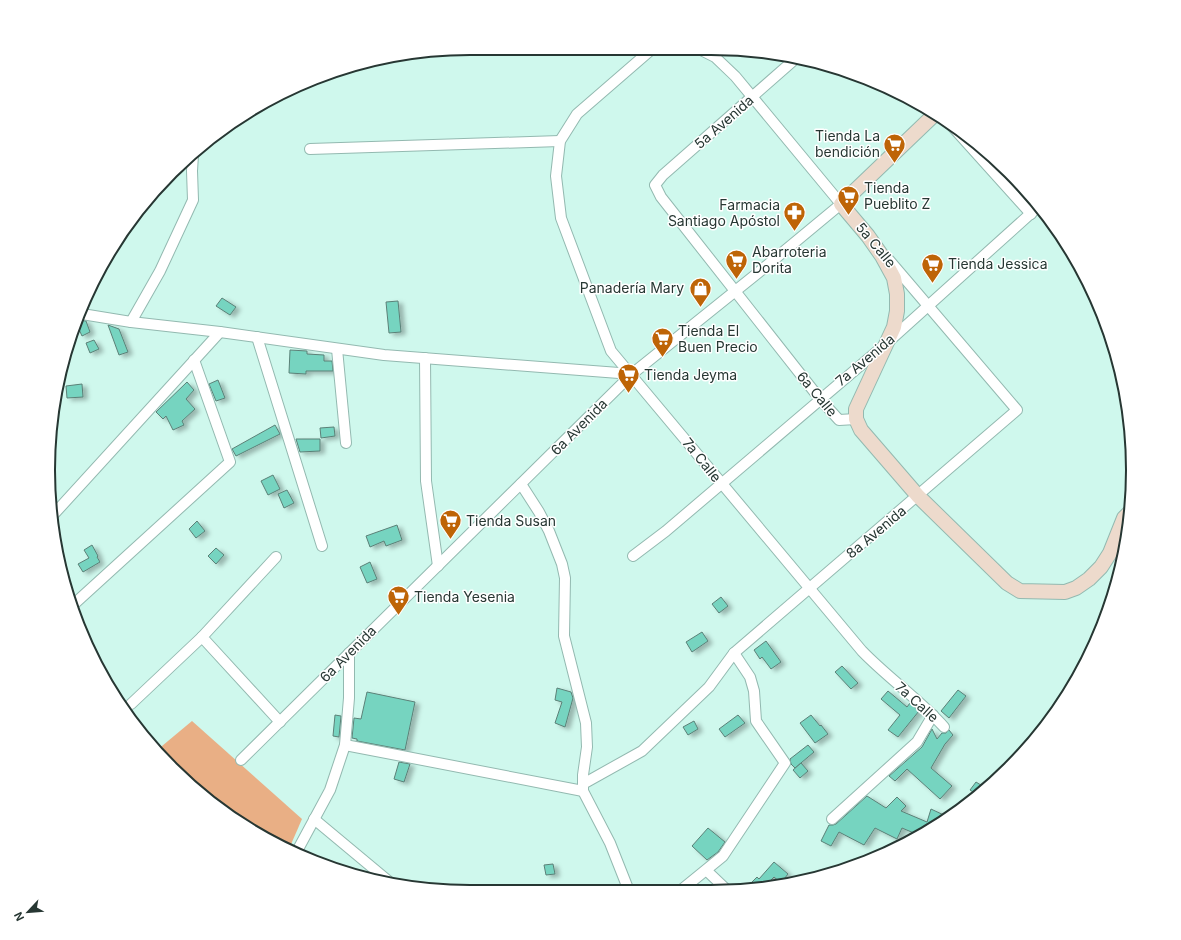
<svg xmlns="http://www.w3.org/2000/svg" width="1181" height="940" viewBox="0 0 1181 940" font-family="Inter,sans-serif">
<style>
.green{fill:#e9af85}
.building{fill:#76d4c0;stroke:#5b8077;filter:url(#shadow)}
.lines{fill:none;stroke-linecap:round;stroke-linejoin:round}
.street-casing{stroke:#93b9b0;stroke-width:12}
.secondary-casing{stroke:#93b9b0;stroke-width:16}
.street{stroke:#fff;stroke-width:10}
.secondary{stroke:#eddacc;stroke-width:14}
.labels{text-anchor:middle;stroke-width:3;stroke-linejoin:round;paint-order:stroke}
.street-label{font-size:14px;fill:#273733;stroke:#fff}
.poi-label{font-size:14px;fill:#273733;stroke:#fff;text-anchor:start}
.rim{fill:none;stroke:#273733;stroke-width:2}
</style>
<defs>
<filter id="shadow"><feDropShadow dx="4.5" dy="2.5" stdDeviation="2" flood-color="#0004"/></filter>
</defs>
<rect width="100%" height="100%" fill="#cff8ed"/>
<path class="green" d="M 192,721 L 302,819 L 289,849 L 235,821 L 156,751 Z"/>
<g class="building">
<path d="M 222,298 L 236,307 L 230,315 L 216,306 Z"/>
<path d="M 398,301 L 401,332 L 389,333 L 386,302 Z"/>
<path d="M 79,320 L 86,321 L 90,332 L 82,336 L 77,325 Z"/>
<path d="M 108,325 L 119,329 L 128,352 L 119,355 Z"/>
<path d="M 94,340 L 99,349 L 90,353 L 86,343 Z"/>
<path d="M 290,350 L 307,351 L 307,354 L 324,355 L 324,361 L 332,361 L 333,371 L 306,371 L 306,374 L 289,373 Z"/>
<path d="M 218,380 L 225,398 L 216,401 L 209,384 Z"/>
<path d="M 187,382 L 194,390 L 186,399 L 195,409 L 182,421 L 184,425 L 173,430 L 166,416 L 163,419 L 156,412 Z"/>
<path d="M 82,384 L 83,397 L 67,398 L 66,386 Z"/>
<path d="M 275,425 L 280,434 L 236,456 L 232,449 Z"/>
<path d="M 334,427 L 335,436 L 321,438 L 320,428 Z"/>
<path d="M 296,439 L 320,439 L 320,451 L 300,452 Z"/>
<path d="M 273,475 L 280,489 L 268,495 L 261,481 Z"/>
<path d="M 287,490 L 294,503 L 284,508 L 278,494 Z"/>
<path d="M 197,521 L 205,531 L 196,538 L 189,529 Z"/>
<path d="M 397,525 L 402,540 L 386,546 L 384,541 L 370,547 L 366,536 Z"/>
<path d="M 92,545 L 98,556 L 97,557 L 100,562 L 83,572 L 78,564 L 89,558 L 84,550 Z"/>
<path d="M 216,548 L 224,555 L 216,564 L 208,556 Z"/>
<path d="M 370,562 L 377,579 L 367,583 L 360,567 Z"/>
<path d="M 721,597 L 728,606 L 719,613 L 712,604 Z"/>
<path d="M 702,632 L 708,641 L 692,652 L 686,642 Z"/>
<path d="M 766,641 L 781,662 L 771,669 L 762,657 L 760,659 L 754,650 Z"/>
<path d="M 842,666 L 858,683 L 851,689 L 835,672 Z"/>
<path d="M 557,688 L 571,692 L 573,698 L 565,727 L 555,723 L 562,702 L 555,700 Z"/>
<path d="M 958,690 L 966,696 L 949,718 L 941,711 Z"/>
<path d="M 888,691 L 907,707 L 910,703 L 919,711 L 898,737 L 888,730 L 900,715 L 881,699 Z"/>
<path d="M 367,692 L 415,702 L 405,750 L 357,741 L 357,739 L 352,738 L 354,718 L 361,719 Z"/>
<path d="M 335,715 L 341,716 L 339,737 L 333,736 Z"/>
<path d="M 738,715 L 745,723 L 725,737 L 719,729 Z"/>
<path d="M 811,715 L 820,726 L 821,725 L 828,734 L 815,743 L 800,723 Z"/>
<path d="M 694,721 L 698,729 L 688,735 L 683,727 Z"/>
<path d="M 932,729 L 937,739 L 942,733 L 946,733 L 949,730 L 953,735 L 945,744 L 931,768 L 952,786 L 940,799 L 907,769 L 895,781 L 889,776 L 922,747 Z"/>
<path d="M 808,745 L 814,752 L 795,768 L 791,764 L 790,759 Z"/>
<path d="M 399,762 L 410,764 L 404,782 L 394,779 Z"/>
<path d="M 801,763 L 808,771 L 800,778 L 793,770 Z"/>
<path d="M 976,782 L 984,787 L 978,795 L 970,790 Z"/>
<path d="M 867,796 L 886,808 L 897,797 L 906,806 L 901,811 L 927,822 L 931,809 L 948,817 L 921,836 L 902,828 L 897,839 L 875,828 L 864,845 L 839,832 L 831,846 L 821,841 L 829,825 L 833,825 L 836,824 Z"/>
<path d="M 708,828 L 725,842 L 718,852 L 707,860 L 692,846 Z"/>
<path d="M 774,862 L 788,874 L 781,883 L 774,877 L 766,885 L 767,886 L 744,890 L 757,877 L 759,879 Z"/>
<path d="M 553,864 L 555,874 L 546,875 L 544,865 Z"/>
</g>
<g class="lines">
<defs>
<g id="street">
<path d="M 652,49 L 577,114 L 560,141 L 556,176 L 561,218 L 611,351 L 862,651 C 888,678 919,699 944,727"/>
<path d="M 794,60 L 663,175 L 655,185 L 661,197 L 820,399 L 839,420 L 856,419"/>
<path d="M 950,124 L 1031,214"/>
<path d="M 310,149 L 560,141"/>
<path d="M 82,314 L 131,322 L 220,332 L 384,355 L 632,374"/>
<path d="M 131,322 L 160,271 L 193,200 L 192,171 L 193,155"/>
<path d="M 257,337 L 322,546"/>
<path d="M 337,349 L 346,443"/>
<path d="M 425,358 L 426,481 L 438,566"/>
<path d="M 521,484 L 539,512 L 549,531 L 562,564 L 565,578 L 564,636 L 586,723 L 587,747 L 583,775 L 583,791 L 610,843 L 629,891"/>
<path d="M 54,514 L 220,332"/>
<path d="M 633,556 L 666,531 L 888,342 L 1039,206"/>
<path d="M 276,557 L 202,637 L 280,722"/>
<path d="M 73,605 L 230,462 L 194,360"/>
<path d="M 131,704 L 202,637"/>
<path d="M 345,745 L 583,791"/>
<path d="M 241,760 L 632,374 L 759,272 L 841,204 L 735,76 L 715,57 L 699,49"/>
<path d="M 583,784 L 642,751 L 709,687 L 734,653 L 1017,410 L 889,260"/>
<path d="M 314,819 L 392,884"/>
<path d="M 832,819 L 917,742 L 933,715"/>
<path d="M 296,853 L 330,790 L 345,745 L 349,698 L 349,653"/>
<path d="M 707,871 L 728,891"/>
<path d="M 680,891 L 723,856 L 785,763 L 756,721 L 754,691 L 750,677 L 734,653"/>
</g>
<path id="secondary" d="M 935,114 L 841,204 L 868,236 L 882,256 L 894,278 L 897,294 L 897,311 L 894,327 L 856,409 L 856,419 L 861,430 L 918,496 L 1007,583 L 1020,591 L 1065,592 L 1076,588 L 1089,579 L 1101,567 L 1110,553 L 1124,518 L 1130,512"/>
</defs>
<use href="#street" class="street-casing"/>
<use href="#secondary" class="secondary-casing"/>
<use href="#street" class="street"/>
<use href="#secondary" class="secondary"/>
</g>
<defs>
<symbol id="supermarket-pin" viewBox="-11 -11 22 30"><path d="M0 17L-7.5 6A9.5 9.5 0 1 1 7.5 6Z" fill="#be6406" stroke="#fff"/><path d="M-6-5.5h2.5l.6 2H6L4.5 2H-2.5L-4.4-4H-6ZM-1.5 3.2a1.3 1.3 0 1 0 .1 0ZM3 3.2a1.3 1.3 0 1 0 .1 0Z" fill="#fff"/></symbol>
<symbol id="pharmacy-pin" viewBox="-11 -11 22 30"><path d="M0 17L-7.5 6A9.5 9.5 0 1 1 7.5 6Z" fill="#be6406" stroke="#fff"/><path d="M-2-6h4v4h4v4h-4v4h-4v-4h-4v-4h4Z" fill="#fff"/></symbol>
<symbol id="shop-pin" viewBox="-11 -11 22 30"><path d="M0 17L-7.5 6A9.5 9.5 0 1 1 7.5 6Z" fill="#be6406" stroke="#fff"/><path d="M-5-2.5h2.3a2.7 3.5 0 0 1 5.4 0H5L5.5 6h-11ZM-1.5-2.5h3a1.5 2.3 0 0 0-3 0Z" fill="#fff"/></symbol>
</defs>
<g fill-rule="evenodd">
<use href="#supermarket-pin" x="882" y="132" width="25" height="34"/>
<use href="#supermarket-pin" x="836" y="184" width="25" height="34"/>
<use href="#pharmacy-pin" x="782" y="200" width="25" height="34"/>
<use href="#supermarket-pin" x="724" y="248" width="25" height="34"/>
<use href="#supermarket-pin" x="920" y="252" width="25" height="34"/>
<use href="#shop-pin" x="688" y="276" width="25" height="34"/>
<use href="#supermarket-pin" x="650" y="326" width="25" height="34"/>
<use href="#supermarket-pin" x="616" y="362" width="25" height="34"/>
<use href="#supermarket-pin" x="438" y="508" width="25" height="34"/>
<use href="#supermarket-pin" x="386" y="584" width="25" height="34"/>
</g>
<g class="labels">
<g class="street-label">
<text transform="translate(724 122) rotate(-41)" y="5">5a Avenida</text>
<text transform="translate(876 245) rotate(50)" y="5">5a Calle</text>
<text transform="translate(865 360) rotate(-40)" y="5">7a Avenida</text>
<text transform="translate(817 394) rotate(50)" y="5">6a Calle</text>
<text transform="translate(579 427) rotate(-45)" y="5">6a Avenida</text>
<text transform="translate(702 460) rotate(51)" y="5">7a Calle</text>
<text transform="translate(876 532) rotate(-40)" y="5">8a Avenida</text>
<text transform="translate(348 654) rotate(-45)" y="5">6a Avenida</text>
<text transform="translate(917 702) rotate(42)" y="5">7a Calle</text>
</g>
<g class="poi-label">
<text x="880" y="141" text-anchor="end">Tienda La<tspan x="880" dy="16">bendición</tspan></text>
<text x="864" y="193">Tienda<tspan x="864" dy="16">Pueblito Z</tspan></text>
<text x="780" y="210" text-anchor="end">Farmacia<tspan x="780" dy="16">Santiago Apóstol</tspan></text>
<text x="752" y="257">Abarroteria<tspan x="752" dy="16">Dorita</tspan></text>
<text x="948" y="269">Tienda Jessica</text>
<text x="684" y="293" text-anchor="end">Panadería Mary</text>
<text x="678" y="336">Tienda El<tspan x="678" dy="16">Buen Precio</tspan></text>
<text x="644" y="380">Tienda Jeyma</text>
<text x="466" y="526">Tienda Susan</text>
<text x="414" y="602">Tienda Yesenia</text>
</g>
</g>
<path d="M0 0H1181V940H0ZM470 55H711A415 415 0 0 1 1126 470V470A415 415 0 0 1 711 885H470A415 415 0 0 1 55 470V470A415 415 0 0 1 470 55Z" fill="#fff" fill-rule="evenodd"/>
<path class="rim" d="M470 55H711A415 415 0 0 1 1126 470V470A415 415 0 0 1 711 885H470A415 415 0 0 1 55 470V470A415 415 0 0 1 470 55Z"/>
<g transform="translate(28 912) rotate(244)" stroke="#ffffff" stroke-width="3" paint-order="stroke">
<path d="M0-3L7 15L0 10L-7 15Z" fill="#273733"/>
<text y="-6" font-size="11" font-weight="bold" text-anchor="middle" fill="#273733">N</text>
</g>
</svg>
